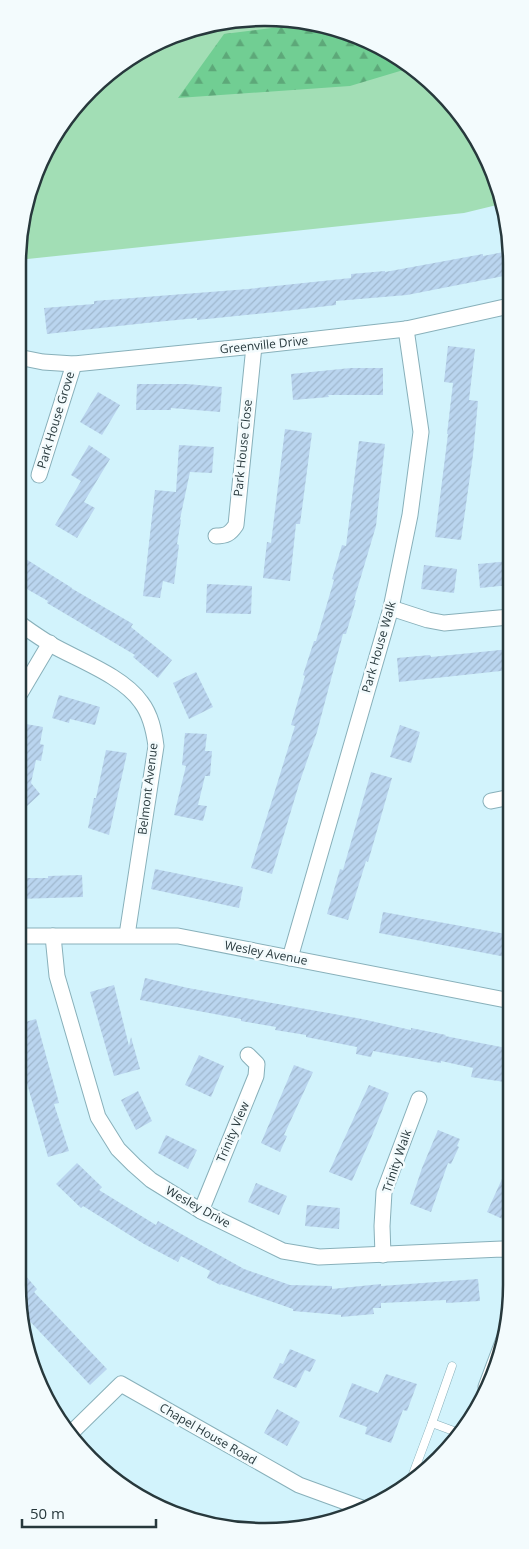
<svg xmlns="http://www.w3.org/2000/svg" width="529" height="1549" viewBox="0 0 529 1549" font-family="'Open Sans',sans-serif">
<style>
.grass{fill:#a2deb5}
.forest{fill:url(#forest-firs)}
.building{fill:url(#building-hatch)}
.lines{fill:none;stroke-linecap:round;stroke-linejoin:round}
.service-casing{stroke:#88b0ba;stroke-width:9}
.minor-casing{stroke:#88b0ba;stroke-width:17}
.service{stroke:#fff;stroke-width:8}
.minor{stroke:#fff;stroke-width:15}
.labels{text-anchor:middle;stroke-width:5;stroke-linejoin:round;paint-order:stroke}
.street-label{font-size:12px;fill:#27383c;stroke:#f3fbfd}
.rim{fill:none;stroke:#27383c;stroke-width:2.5}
</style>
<defs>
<pattern id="forest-firs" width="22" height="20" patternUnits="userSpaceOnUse" patternTransform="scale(1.25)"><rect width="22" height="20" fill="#71ce93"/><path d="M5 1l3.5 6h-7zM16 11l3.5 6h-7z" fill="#5da879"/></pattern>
<pattern id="building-hatch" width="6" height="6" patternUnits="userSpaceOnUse" patternTransform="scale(1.25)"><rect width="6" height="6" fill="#bad5ef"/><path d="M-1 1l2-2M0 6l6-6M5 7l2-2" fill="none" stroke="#a0b8ce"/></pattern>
</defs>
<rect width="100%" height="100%" fill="#d2f3fc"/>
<path class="grass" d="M 232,20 L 328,26 L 388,51 L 450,101 L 486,156 L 501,204 L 464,213 L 18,260 L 26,201 L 68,114 L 141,51 Z"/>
<path class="forest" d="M 303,24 L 328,26 L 388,51 L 410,68 L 350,86 L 178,98 L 224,34 Z"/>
<g class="building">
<path d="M 509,251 L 509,275 L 407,295 L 336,301 L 336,305 L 285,311 L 197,320 L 197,318 L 146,323 L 47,334 L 44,308 L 94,304 L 94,301 L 248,289 L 351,278 L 351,274 L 385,271 L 385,272 L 483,254 L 483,256 Z"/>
<path d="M 448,346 L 475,349 L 469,400 L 478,401 L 473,455 L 461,540 L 435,537 L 448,434 L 447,434 L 453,383 L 444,382 Z"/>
<path d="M 351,368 L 383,368 L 383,395 L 328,395 L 329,397 L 293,400 L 291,374 Z"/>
<path d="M 137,384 L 187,384 L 222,387 L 220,412 L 171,408 L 171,410 L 136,410 Z"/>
<path d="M 98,392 L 120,405 L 102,435 L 80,422 Z"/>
<path d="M 285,429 L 312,433 L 300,524 L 296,524 L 290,581 L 263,578 L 267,542 L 271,543 Z"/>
<path d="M 359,441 L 385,444 L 376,526 L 354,600 L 356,600 L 346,634 L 343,634 L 317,732 L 300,781 L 272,874 L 251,868 L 295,726 L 291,725 L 305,676 L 303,675 L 314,641 L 316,641 L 334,580 L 332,579 L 342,545 L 346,546 Z"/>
<path d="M 89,445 L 110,459 L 84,502 L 95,508 L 77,538 L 55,525 L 81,481 L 71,475 Z"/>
<path d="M 179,445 L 214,447 L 212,473 L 190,472 L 180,519 L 181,520 L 177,544 L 179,545 L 174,584 L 163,581 L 160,598 L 143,596 L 155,490 L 176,492 Z"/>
<path d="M 18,554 L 72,588 L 71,588 L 133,624 L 131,627 L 172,660 L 158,678 L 133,657 L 135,655 L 47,603 L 48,601 L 18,584 Z"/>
<path d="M 510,561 L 510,585 L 480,588 L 478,564 Z"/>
<path d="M 424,565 L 457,569 L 454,593 L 421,589 Z"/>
<path d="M 207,584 L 252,586 L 251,614 L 206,613 Z"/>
<path d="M 510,649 L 510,670 L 399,682 L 397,658 L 430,655 L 431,657 Z"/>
<path d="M 196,672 L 213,707 L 189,719 L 173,683 Z"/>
<path d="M 59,695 L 100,707 L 95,725 L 70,719 L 69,723 L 52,718 Z"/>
<path d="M 26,724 L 43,727 L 40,744 L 44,745 L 41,761 L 36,760 L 31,783 L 40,794 L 26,807 L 23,816 L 18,815 L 18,769 L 20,772 L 22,758 L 20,757 Z"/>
<path d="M 400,725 L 420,732 L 411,763 L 390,757 Z"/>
<path d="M 185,733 L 207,734 L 205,751 L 212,751 L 210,776 L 205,776 L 198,805 L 207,806 L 203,821 L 174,815 L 186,766 L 182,765 Z"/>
<path d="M 106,750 L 127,753 L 109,835 L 88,828 L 94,798 L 96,798 Z"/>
<path d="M 371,772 L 392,778 L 368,862 L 366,861 L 348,920 L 327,914 L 340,869 L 343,870 Z"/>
<path d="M 155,869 L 243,887 L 239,908 L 151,889 Z"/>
<path d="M 82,875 L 83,897 L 18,899 L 18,878 L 48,878 L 48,876 Z"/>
<path d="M 383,912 L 511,935 L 511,958 L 379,933 Z"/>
<path d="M 145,978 L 188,988 L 362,1019 L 411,1030 L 411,1028 L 446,1035 L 445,1036 L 511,1049 L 511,1083 L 471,1077 L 473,1068 L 441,1061 L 441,1063 L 373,1051 L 371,1057 L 356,1054 L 357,1047 L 306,1037 L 306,1035 L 275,1030 L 276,1027 L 241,1021 L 241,1019 L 140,1000 Z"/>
<path d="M 114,985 L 129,1046 L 131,1037 L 140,1069 L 114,1076 L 90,992 Z"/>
<path d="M 36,1019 L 59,1103 L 54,1104 L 69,1151 L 48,1157 L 24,1073 L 27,1073 L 18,1039 L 18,1024 Z"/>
<path d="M 199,1055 L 224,1066 L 211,1097 L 185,1085 Z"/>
<path d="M 294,1065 L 313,1072 L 284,1135 L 287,1136 L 280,1152 L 261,1143 Z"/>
<path d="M 369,1085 L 389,1093 L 371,1138 L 352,1181 L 329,1172 Z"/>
<path d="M 138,1091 L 152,1121 L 136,1130 L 121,1100 Z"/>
<path d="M 438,1130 L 460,1139 L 457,1146 L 459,1147 L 451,1164 L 448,1163 L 431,1212 L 410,1204 L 422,1168 Z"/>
<path d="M 166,1135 L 197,1150 L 188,1169 L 158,1153 Z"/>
<path d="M 511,1159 L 511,1207 L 505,1220 L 487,1212 Z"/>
<path d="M 77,1163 L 102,1187 L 99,1190 L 156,1225 L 158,1221 L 244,1269 L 270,1278 L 290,1285 L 332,1286 L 332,1289 L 381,1284 L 381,1286 L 478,1279 L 480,1301 L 446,1303 L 446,1300 L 381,1303 L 381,1308 L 373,1308 L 374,1314 L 341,1317 L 341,1315 L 293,1311 L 293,1309 L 221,1284 L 220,1285 L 207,1278 L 210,1271 L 181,1256 L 178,1262 L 144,1244 L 83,1206 L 81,1208 L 56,1184 Z"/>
<path d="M 256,1183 L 287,1196 L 279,1215 L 248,1202 Z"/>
<path d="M 307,1205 L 340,1208 L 339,1229 L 305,1226 Z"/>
<path d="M 18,1267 L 37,1289 L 34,1292 L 107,1369 L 90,1385 L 23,1314 L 18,1284 Z"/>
<path d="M 290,1349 L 316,1360 L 310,1372 L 305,1370 L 296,1388 L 273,1378 L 280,1363 L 283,1364 Z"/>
<path d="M 386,1374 L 417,1384 L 407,1411 L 403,1410 L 391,1443 L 365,1434 L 367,1427 L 339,1417 L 352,1383 L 378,1393 Z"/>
<path d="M 277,1409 L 300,1422 L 287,1446 L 264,1433 Z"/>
</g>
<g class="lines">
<defs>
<g id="service">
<path d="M 432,1423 L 452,1366"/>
<path d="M 410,1482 L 432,1423 L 459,1433"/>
</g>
<g id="minor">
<path d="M 18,357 L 43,362 L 74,364 L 254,346 L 406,329 L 509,306"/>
<path d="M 39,475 L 74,364"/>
<path d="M 216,536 C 226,536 230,534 236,525 L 254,346"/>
<path d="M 391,608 L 428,620 L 444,623 L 510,617"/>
<path d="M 18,622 C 28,630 39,637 50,644 C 78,660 123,676 141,702 C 151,715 154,731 156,746 L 127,935"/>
<path d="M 18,697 L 50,643"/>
<path d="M 491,801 L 511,797"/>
<path d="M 18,936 L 178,936 L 511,1001"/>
<path d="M 53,936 L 57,976 L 98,1117 L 118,1149 L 134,1165 L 151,1180 L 201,1211 L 283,1251 L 319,1257 L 502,1249 L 511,1252"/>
<path d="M 290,958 L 391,608 L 410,515 L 421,432 L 406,329"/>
<path d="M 201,1211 L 256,1076 L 257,1064 L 248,1055"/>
<path d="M 383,1255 L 382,1226 L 384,1192 L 419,1099"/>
<path d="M 486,1387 L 504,1339"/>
<path d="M 70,1434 L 121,1384 L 299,1485 L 362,1508"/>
</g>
</defs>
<use href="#service" class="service-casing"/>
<use href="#minor" class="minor-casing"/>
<use href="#service" class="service"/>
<use href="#minor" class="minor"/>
</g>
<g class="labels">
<g class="street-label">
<text transform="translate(264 345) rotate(-6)" y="4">Greenville Drive</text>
<text transform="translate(56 420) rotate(-73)" y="4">Park House Grove</text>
<text transform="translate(243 448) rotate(-84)" y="4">Park House Close</text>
<text transform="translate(379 647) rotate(-74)" y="4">Park House Walk</text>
<text transform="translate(148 789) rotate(-83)" y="4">Belmont Avenue</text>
<text transform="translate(266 953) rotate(11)" y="4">Wesley Avenue</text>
<text transform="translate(233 1132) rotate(-67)" y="4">Trinity View</text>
<text transform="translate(397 1161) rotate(-71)" y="4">Trinity Walk</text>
<text transform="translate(198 1207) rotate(29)" y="4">Wesley Drive</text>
<text transform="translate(208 1434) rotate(30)" y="4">Chapel House Road</text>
</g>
</g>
<path d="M0 0H529V1549H0ZM264 26H265A238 238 0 0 1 503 264V1285A238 238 0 0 1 265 1523H264A238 238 0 0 1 26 1285V264A238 238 0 0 1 264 26Z" fill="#f3fbfd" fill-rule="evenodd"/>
<path class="rim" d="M264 26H265A238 238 0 0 1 503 264V1285A238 238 0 0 1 265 1523H264A238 238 0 0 1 26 1285V264A238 238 0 0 1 264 26Z"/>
<path d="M22 1519v8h134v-8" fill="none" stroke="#27383c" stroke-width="2.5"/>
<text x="30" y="1519" font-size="15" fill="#27383c" stroke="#f3fbfd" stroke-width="4" paint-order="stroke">50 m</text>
</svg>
